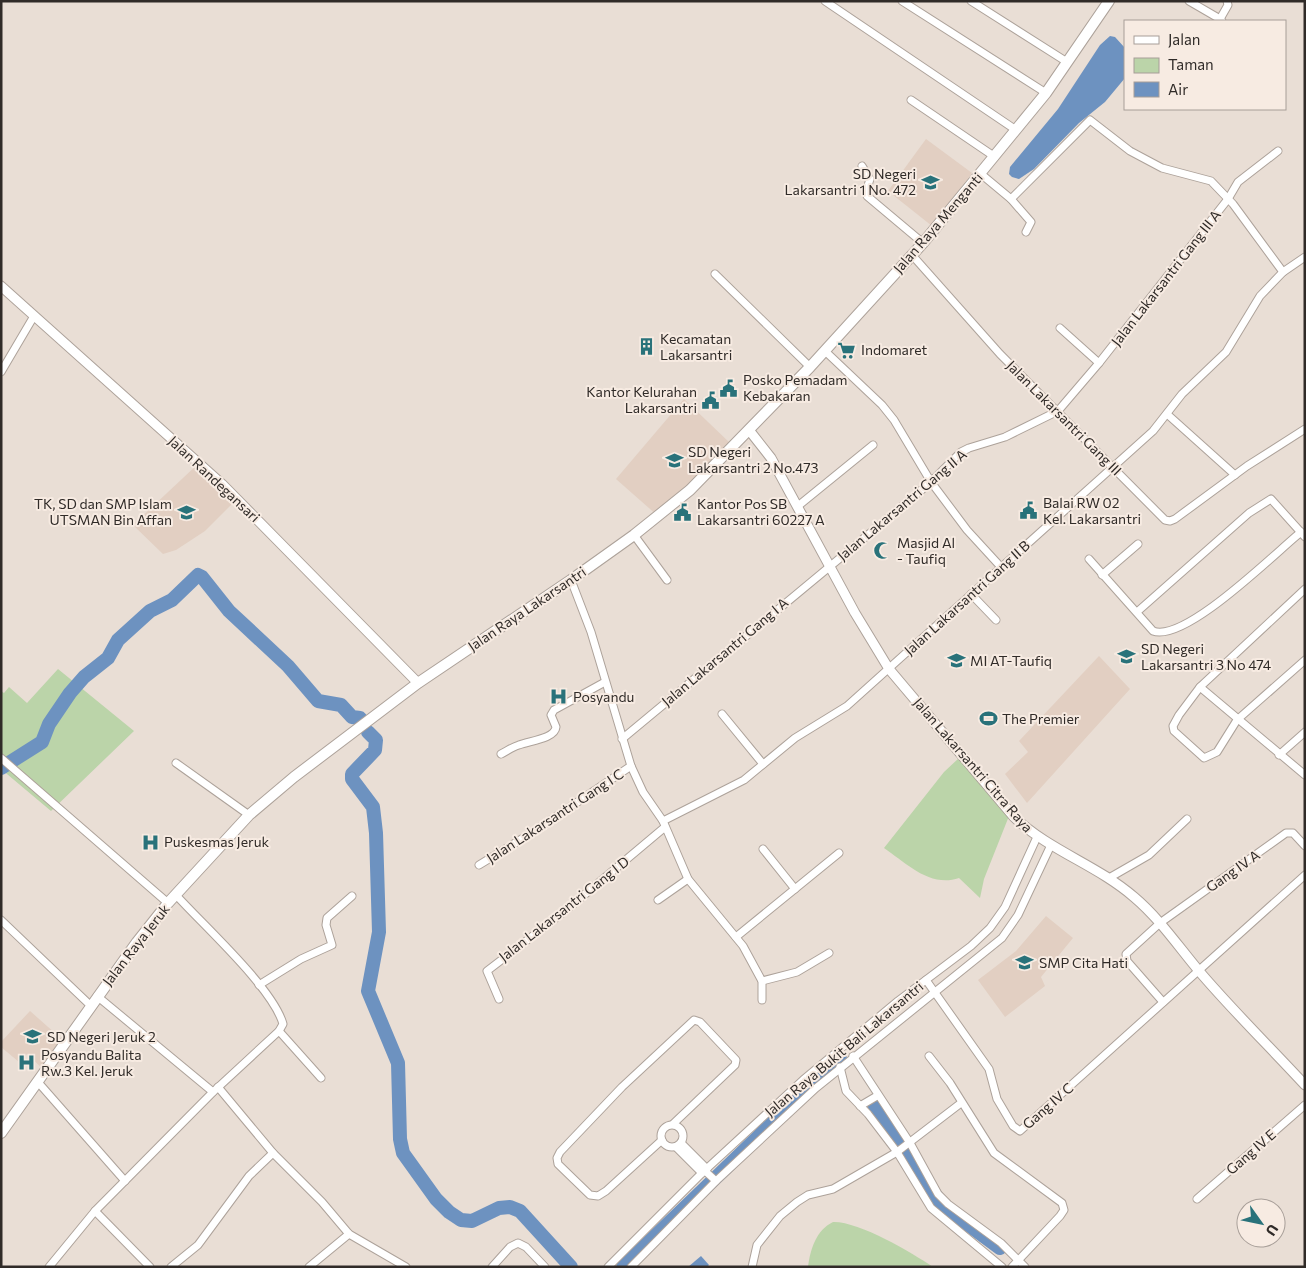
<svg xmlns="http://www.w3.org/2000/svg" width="1306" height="1268" viewBox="0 0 1306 1268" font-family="Commissioner,sans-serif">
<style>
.built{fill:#e2cfc2}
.green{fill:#bbd4a9}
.water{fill:#6d92c0}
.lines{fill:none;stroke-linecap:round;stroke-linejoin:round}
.river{stroke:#6d92c0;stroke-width:14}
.minor-casing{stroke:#ada29a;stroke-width:9}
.tertiary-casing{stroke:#ada29a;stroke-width:11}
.secondary-casing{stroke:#ada29a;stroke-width:12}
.minor{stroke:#fff;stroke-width:7}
.tertiary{stroke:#fff;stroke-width:9}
.secondary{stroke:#fff;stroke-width:10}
.labels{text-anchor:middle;stroke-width:4;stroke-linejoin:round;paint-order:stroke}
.poi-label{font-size:14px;fill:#302b28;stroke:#f7ebe2;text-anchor:start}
.street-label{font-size:14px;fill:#302b28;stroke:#f7ebe2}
</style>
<rect width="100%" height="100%" fill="#e9ded5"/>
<g class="built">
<path d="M 926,139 L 972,173 L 932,226 L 888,191 Z"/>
<path d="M 684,399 L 731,444 L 658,516 L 616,479 Z"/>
<path d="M 200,462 L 237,499 L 205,531 L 176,550 L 163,554 L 133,525 Z"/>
<path d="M 1099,656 L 1130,689 L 1027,803 L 1005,774 L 1028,752 L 1019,741 Z"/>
<path d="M 1046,916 L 1073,938 L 1041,977 L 1045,986 L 1005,1017 L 978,980 L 1016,951 Z"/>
<path d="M 30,1011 L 65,1042 L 43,1069 L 27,1054 L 19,1062 L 1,1047 L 1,1042 Z"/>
</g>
<g class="green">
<path d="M 58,669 L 134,731 L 51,811 L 1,769 L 1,691 L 4,693 L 9,687 L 27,703 Z"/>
<path d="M 959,758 L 1009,816 L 984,879 L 980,898 L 959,878 C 930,888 906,863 884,848 L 944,772 Z"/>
<path d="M 833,1222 C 858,1221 911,1252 933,1267 L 808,1267 C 810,1250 816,1230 833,1222 Z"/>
</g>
<g class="water">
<path d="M 1110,36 L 1115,37 L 1125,48 L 1125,78 L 1105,102 L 1079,123 L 1034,169 L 1019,179 L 1012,177 L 1009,174 L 1010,167 L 1058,109 L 1100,45 Z"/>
<path d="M 701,1256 L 709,1265 L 707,1267 L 688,1267 Z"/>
</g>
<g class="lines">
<g class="river">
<path d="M 368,732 L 376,740 L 375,750 L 352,774 L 352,779 L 373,807 L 376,833 L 379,932 L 368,991 L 398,1063 L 400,1139 L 403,1153 L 436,1199 L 449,1212 L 461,1220 L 472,1221 L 499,1208 L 510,1207 L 520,1211 L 571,1267"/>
<path d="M 1,768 L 42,742 L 49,724 L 70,693 L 84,677 L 108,658 L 118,640 L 150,611 L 172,600 L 198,575 L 202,577 L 229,611 L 288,666 L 318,701 L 341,705 L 352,717 L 360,718 L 364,723"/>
<path d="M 874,1104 L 898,1139"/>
<path d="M 908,1155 L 943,1206 L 1000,1248"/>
<path d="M 623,1267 L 840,1058"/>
</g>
<defs>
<g id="minor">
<path d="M 825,1 L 1016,130"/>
<path d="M 902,1 L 1046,93"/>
<path d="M 971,1 L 1067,62"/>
<path d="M 1189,1 L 1220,19"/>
<path d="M 1222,21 L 1220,19 L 1228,5 L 1227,1"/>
<path d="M 911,100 L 995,157"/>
<path d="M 862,166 L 870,179 L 866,192 L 867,196 L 923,243"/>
<path d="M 981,174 L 1011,199 L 1031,222 L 1026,232"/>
<path d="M 1011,199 L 1090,120 L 1130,151 L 1162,168 L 1211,181 L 1233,204 L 1283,272"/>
<path d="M 912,255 L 1000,354 L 1165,520 L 1170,521 L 1175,519 L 1247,466 L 1305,429"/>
<path d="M 715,274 L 810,367"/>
<path d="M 1060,328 L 1099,363"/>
<path d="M 825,351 L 882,405 L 894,420 L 931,482 L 967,530 L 1000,566"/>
<path d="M 1,372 L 34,316"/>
<path d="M 1167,414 L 1235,475"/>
<path d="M 798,506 L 873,445"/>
<path d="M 634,535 L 667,580"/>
<path d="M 1089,559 L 1153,631 C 1185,643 1274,554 1301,532"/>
<path d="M 1102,575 L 1138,544"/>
<path d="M 571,580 L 591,632 L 631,766 L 643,792 L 663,821 L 688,879 L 743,946 L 762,981 L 762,1000"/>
<path d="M 1305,589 L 1200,687 L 1305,775"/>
<path d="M 971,594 L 996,620"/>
<path d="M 1137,612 L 1249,513 L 1271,499 L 1305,537"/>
<path d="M 1200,687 L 1179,715 L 1173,726 L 1174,731 L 1204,758 L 1217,752 L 1237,720 L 1305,660"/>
<path d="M 722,714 L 763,764"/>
<path d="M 622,739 L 863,539 L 931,482 L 961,452 L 969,448 L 1005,437 L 1058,411 L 1099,363 L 1228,199 L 1238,182 L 1278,151"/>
<path d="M 501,754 C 507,751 512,747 519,745 C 528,741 555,739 556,727 L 551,715 L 554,710 L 605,682"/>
<path d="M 1279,755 L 1305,732"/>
<path d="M 1,758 L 168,903"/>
<path d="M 176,763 L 249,815"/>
<path d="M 663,821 L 744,780 L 795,738 L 847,706 L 1153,431 L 1182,394 L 1226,352 L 1260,296 L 1283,272 L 1305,257"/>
<path d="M 763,849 L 795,889"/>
<path d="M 479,865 L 533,832 L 631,766"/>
<path d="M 1109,878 L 1149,855 L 1187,819"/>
<path d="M 658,900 L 688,879"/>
<path d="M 1,920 L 90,1005"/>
<path d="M 736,937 L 839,853"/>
<path d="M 926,980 L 989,1069 L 997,1099 L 1013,1126 L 1020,1131 L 1305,875"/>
<path d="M 762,981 L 797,972 L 829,953"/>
<path d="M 259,985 L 301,959 L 332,945 L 326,925 L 327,918 L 352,896"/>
<path d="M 97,996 L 213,1092"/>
<path d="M 499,999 L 487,971 L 565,911 L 665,827"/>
<path d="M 1163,1002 L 1127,961 L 1126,954 L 1160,923 L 1286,833 L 1293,833 L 1305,846"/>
<path d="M 279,1031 L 321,1078"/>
<path d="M 853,1056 L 910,1143 L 938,1194 L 948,1204 L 1001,1243 L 1025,1267"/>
<path d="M 929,1056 L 950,1083 L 994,1153 L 1062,1203 L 1064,1210 L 1060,1216 L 1012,1267"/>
<path d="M 840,1067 L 846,1091 L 868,1114 L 897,1152 L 931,1208 L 1002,1267"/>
<path d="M 37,1081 L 125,1181"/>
<path d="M 218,1087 L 273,1153 L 322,1202 L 349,1234 L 406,1267"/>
<path d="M 860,1106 L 877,1096"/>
<circle cx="672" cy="1136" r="11"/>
<path d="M 662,1140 L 606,1191 L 598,1196 L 590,1195 L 558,1164 L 557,1158 L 560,1152 L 622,1087 L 694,1020 L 700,1022 L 736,1060 L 735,1065 L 673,1124"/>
<path d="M 681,1143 L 707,1169"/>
<path d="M 676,1147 L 702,1173"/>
<path d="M 705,1171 L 716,1181"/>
<path d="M 1197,1199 L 1305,1105"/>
<path d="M 95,1211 L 150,1267"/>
<path d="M 49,1267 L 95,1211 L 213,1092 L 279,1031 L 283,1024 C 273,988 203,925 176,895"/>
<path d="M 171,1267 L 198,1245 L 249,1176 L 273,1153"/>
<path d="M 309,1267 L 349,1234"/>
<path d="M 492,1267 L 510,1247 L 518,1243 L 526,1247 L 545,1267"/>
<path d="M 608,1267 L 702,1173 L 803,1080 L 898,1001 L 971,946 L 990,928 L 1005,907 L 1037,837"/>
<path d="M 631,1267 L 716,1181 L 816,1088 L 1002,938 L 1018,915 L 1051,845"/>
<path d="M 752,1267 L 757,1245 L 780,1216 L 797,1202 L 808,1195 L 833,1189 L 897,1152 L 961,1103"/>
</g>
<g id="tertiary">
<path d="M 1,286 L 222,484 L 418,683"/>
<path d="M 749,430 L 771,458 L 855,613 L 889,669 L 1014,817 C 1050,851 1097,865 1134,897 C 1159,918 1178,946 1199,971 C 1232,1010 1270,1047 1305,1085"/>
</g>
<path id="secondary" d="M 1,1133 L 137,942 L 168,903 L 249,815 L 294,777 L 418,683 L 571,580 L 634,535 L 690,490 L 810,367 L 923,243 L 1046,93 L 1109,1"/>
</defs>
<use href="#minor" class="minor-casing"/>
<use href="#tertiary" class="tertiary-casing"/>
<use href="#secondary" class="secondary-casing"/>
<use href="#minor" class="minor"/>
<use href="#tertiary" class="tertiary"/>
<use href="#secondary" class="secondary"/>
</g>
<defs>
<symbol id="school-bare" viewBox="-9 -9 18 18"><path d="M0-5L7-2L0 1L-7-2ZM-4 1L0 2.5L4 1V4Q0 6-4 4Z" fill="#29727a" stroke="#f7ebe2" stroke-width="2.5" paint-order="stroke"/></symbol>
<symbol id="building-bare" viewBox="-9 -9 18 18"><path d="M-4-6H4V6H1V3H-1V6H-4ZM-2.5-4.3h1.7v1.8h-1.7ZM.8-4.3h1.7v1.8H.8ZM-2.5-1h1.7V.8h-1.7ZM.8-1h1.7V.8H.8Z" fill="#29727a" stroke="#f7ebe2" stroke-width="2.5" paint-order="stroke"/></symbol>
<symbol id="supermarket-bare" viewBox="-9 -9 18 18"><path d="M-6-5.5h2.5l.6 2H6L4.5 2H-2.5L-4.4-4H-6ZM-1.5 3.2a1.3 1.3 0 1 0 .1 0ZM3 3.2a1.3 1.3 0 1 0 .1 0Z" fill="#29727a" stroke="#f7ebe2" stroke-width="2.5" paint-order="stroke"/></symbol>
<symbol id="civic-bare" viewBox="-9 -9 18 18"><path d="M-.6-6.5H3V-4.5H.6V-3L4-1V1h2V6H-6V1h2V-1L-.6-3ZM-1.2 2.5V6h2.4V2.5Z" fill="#29727a" stroke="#f7ebe2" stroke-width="2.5" paint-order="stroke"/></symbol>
<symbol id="mosque-bare" viewBox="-9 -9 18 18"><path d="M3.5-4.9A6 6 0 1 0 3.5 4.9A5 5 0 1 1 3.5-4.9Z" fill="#29727a" stroke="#f7ebe2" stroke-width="2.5" paint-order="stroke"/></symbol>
<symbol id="hospital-bare" viewBox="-9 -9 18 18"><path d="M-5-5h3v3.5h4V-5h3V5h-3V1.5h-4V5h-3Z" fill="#29727a" stroke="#f7ebe2" stroke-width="2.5" paint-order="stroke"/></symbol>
<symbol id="stadium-bare" viewBox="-9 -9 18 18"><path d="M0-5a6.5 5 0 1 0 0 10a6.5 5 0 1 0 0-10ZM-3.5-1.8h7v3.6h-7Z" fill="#29727a" stroke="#f7ebe2" stroke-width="2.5" paint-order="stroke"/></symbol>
</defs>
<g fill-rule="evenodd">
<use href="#school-bare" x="918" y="170" width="25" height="25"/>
<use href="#building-bare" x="634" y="334" width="25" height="25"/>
<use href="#supermarket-bare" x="834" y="338" width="25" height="25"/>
<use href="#civic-bare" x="716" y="376" width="25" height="25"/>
<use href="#civic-bare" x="698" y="388" width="25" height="25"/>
<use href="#school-bare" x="662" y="448" width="25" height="25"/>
<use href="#civic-bare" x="1016" y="498" width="25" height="25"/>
<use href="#school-bare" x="174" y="500" width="25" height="25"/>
<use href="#civic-bare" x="670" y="500" width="25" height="25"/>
<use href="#mosque-bare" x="870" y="538" width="25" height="25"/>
<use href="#school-bare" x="1114" y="644" width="25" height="25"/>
<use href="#school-bare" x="944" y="648" width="25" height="25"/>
<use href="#hospital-bare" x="546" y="684" width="25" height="25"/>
<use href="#stadium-bare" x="976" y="706" width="25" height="25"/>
<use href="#hospital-bare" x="138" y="830" width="25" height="25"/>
<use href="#school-bare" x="1012" y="950" width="25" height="25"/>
<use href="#school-bare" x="20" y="1024" width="25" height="25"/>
<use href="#hospital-bare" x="14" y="1050" width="25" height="25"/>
</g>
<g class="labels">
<g class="poi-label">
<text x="916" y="179" text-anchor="end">SD Negeri<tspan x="916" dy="16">Lakarsantri 1 No. 472</tspan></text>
<text x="660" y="344">Kecamatan<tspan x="660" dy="16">Lakarsantri</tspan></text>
<text x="861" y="355">Indomaret</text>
<text x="743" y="385">Posko Pemadam<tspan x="743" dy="16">Kebakaran</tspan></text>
<text x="697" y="397" text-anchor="end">Kantor Kelurahan<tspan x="697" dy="16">Lakarsantri</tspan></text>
<text x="688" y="457">SD Negeri<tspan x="688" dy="16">Lakarsantri 2 No.473</tspan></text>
<text x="1043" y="508">Balai RW 02<tspan x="1043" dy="16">Kel. Lakarsantri</tspan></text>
<text x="172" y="509" text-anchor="end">TK, SD dan SMP Islam<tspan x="172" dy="16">UTSMAN Bin Affan</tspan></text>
<text x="697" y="509">Kantor Pos SB<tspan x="697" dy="16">Lakarsantri 60227 A</tspan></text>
<text x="897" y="548">Masjid Al<tspan x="897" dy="16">- Taufiq</tspan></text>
<text x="1141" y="654">SD Negeri<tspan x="1141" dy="16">Lakarsantri 3 No 474</tspan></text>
<text x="970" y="666">MI AT-Taufiq</text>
<text x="573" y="702">Posyandu</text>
<text x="1002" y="724">The Premier</text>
<text x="164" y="847">Puskesmas Jeruk</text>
<text x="1039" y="968">SMP Cita Hati</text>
<text x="47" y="1042">SD Negeri Jeruk 2</text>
<text x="41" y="1060">Posyandu Balita<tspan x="41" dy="16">Rw.3 Kel. Jeruk</tspan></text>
</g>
<g class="street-label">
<text transform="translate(938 223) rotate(-49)" y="5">Jalan Raya Menganti</text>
<text transform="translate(1166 278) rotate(-52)" y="5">Jalan Lakarsantri Gang III A</text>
<text transform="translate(1064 418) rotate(45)" y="5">Jalan Lakarsantri Gang III</text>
<text transform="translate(214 479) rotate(43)" y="5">Jalan Randegansari</text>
<text transform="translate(902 505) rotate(-40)" y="5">Jalan Lakarsantri Gang II A</text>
<text transform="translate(967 598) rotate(-42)" y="5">Jalan Lakarsantri Gang II B</text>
<text transform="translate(527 609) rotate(-34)" y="5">Jalan Raya Lakarsantri</text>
<text transform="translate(725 652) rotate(-40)" y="5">Jalan Lakarsantri Gang I A</text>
<text transform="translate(973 765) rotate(49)" y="5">Jalan Lakarsantri Citra Raya</text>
<text transform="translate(555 816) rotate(-33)" y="5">Jalan Lakarsantri Gang I C</text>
<text transform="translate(1233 871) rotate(-35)" y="5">Gang IV A</text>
<text transform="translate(564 909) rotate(-38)" y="5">Jalan Lakarsantri Gang I D</text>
<text transform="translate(136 945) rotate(-52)" y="5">Jalan Raya Jeruk</text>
<text transform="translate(844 1049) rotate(-40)" y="5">Jalan Raya Bukit Bali Lakarsantri</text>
<text transform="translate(1048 1106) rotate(-41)" y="5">Gang IV C</text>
<text transform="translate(1251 1152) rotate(-41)" y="5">Gang IV E</text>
</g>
</g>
<rect width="1306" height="1268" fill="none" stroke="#302b28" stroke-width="5"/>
<rect x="1124" y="20" width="162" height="90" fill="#f7ebe2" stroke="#a79e98"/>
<rect x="1134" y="36" width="25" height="8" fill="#ffffff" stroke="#a79e98"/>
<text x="1168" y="45" font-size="15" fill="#302b28">Jalan</text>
<rect x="1134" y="58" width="25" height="15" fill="#bbd4a9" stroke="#a79e98"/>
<text x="1168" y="70" font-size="15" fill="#302b28">Taman</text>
<rect x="1134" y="82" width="25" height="15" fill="#6d92c0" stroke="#a79e98"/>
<text x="1168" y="95" font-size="15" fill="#302b28">Air</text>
<g transform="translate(1261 1223) rotate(123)"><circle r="24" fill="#f7ebe2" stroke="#a79e98"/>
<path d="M0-4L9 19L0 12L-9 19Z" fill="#29727a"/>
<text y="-8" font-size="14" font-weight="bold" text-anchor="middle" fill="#302b28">U</text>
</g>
</svg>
